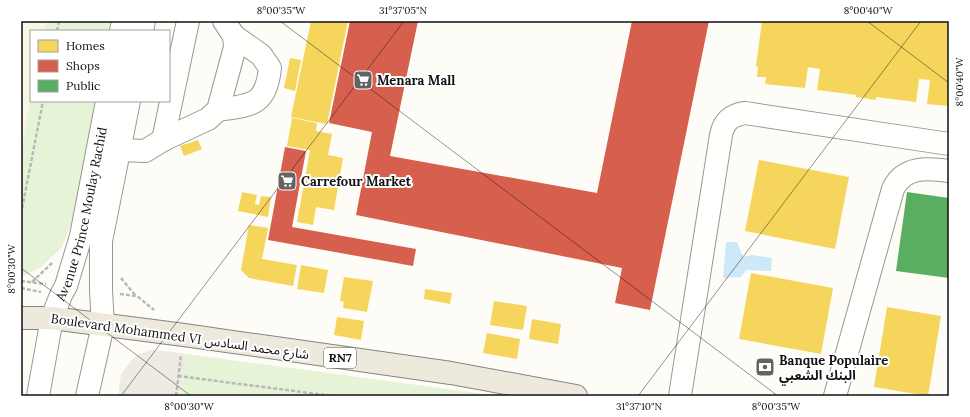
<svg xmlns="http://www.w3.org/2000/svg" width="970" height="417" viewBox="0 0 970 417" font-family="Lora,'Noto Sans Arabic',serif">
<style>
.farmland{fill:#f9f7e4}
.green{fill:#e7f3d7}
.plaza{fill:#edebe2}
.water{fill:#cde8f7}
.homes{fill:#f6d55c}
.shops{fill:#d6604d}
.public{fill:#5aae61}
.lines{fill:none;stroke-linecap:round;stroke-linejoin:round}
.minor-casing{stroke:#979795;stroke-width:24}
.major-casing{stroke:#858482;stroke-width:24}
.path{stroke:#b9b9b8;stroke-width:2.5;stroke-dasharray:4 2;stroke-linecap:butt}
.minor{stroke:#fffffe;stroke-width:22}
.major{stroke:#ede9dc;stroke-width:22}
.ticks{fill:none;stroke:#111;stroke-width:1;stroke-opacity:0.45}
.labels{text-anchor:middle;stroke-width:4;stroke-linejoin:round;paint-order:stroke}
.shield{fill:#fff;stroke:#585858;stroke-width:1}
.shield-label{font-size:12px;font-weight:bold;fill:#111}
.poi-label{font-size:13px;font-weight:bold;fill:#111;stroke:#fff;text-anchor:start}
.street-label{font-size:13px;fill:#111;stroke:#fff}
.neatline{fill:none;stroke:#111;stroke-width:1.5}
.ticks-label{font-size:10px;text-anchor:middle;fill:#111}
</style>
<rect width="100%" height="100%" fill="#fdfcf7"/>
<path class="farmland" d="M 21,21 L 46,21 L 44,31 L 31,31 L 31,97 L 21,150 Z"/>
<g class="green">
<path d="M 46,21 L 113,21 L 111,31 L 44,31 Z"/>
<path d="M 31,97 L 31,101 L 98,101 L 77,209 L 62,247 L 40,268 L 25,275 L 21,275 L 21,150 Z"/>
<path d="M 186,354 L 499,396 L 180,396 Z"/>
</g>
<path class="plaza" d="M 152,350 L 166,351 L 186,354 L 180,396 L 119,396 L 119,388 L 121,375 L 130,362 L 138,354 Z"/>
<path class="water" d="M 726,242 L 737,242 L 743,257 L 752,255 L 772,258 L 771,271 L 746,270 L 741,277 L 723,278 Z"/>
<g class="homes">
<path d="M 311,21 L 348,21 L 327,124 L 291,117 Z"/>
<path d="M 762,21 L 949,21 L 949,106 L 927,104 L 930,80 L 919,79 L 916,102 L 876,97 L 876,100 L 856,97 L 856,95 L 817,90 L 820,69 L 808,67 L 805,88 L 765,84 L 766,77 L 757,77 L 758,67 L 756,66 Z"/>
<path d="M 290,58 L 301,60 L 295,91 L 284,88 Z"/>
<path d="M 292,118 L 317,123 L 316,131 L 332,134 L 328,155 L 343,158 L 334,210 L 316,207 L 313,225 L 297,222 L 310,150 L 287,146 Z"/>
<path d="M 198,140 L 202,149 L 184,156 L 180,146 Z"/>
<path d="M 759,160 L 849,177 L 835,249 L 745,231 Z"/>
<path d="M 242,192 L 257,195 L 255,204 L 259,205 L 261,196 L 271,197 L 268,217 L 238,211 Z"/>
<path d="M 249,225 L 268,228 L 262,259 L 297,265 L 293,286 L 249,278 L 241,270 Z"/>
<path d="M 301,265 L 328,270 L 324,293 L 297,289 Z"/>
<path d="M 751,273 L 833,288 L 821,354 L 739,339 Z"/>
<path d="M 344,277 L 373,281 L 367,312 L 343,308 L 344,302 L 340,301 Z"/>
<path d="M 425,289 L 452,293 L 450,304 L 424,299 Z"/>
<path d="M 494,301 L 527,306 L 523,330 L 490,325 Z"/>
<path d="M 887,307 L 941,316 L 928,396 L 874,387 Z"/>
<path d="M 337,317 L 364,321 L 361,340 L 334,335 Z"/>
<path d="M 532,319 L 561,324 L 558,344 L 529,339 Z"/>
<path d="M 487,333 L 520,339 L 517,359 L 483,353 Z"/>
</g>
<g class="shops">
<path d="M 350,21 L 418,21 L 390,156 L 597,193 L 632,21 L 709,21 L 650,310 L 615,303 L 622,268 L 356,215 L 372,132 L 329,123 Z"/>
<path d="M 285,147 L 306,151 L 292,227 L 416,249 L 413,266 L 268,240 Z"/>
</g>
<path class="public" d="M 907,192 L 949,198 L 949,278 L 896,271 Z"/>
<g class="lines">
<defs>
<g id="minor">
<path d="M 121,31 L 123,21"/>
<path d="M 142,31 L 144,21"/>
<path d="M 218,110 C 251,105 266,106 270,68 L 261,55 L 234,36"/>
<path d="M 163,140 L 188,21"/>
<path d="M 120,150 L 145,151 L 163,140 L 208,119 L 218,110 L 235,47 L 234,36 L 224,21"/>
<path id="s1" d="M 38,396 L 52,318 L 61,295 L 66,286 L 81,236 L 107,101"/>
<path d="M 87,396 L 103,325 L 101,291 L 101,241 L 129,101"/>
<path d="M 680,396 L 721,135 C 724,121 731,115 745,113 L 949,144"/>
<path d="M 835,396 L 893,189 C 904,166 927,168 949,171"/>
</g>
<path id="major" d="M 21,318 L 52,318 L 184,335 L 451,373 L 576,396"/>
</defs>
<use href="#minor" class="minor-casing"/>
<use href="#major" class="major-casing"/>
<g class="path">
<path d="M 57,31 L 59,21"/>
<path d="M 21,214 L 43,101"/>
<path d="M 121,278 L 136,296"/>
<path d="M 21,281 L 46,284"/>
<path d="M 32,282 L 52,263"/>
<path d="M 21,288 L 41,292"/>
<path d="M 120,294 L 137,296 L 154,310"/>
<path d="M 178,376 L 333,396"/>
<path d="M 176,396 L 181,355"/>
</g>
<use href="#minor" class="minor"/>
<use href="#major" class="major"/>
</g>
<path class="ticks" d="M 280,21 L 778,396M 867,21 L 949,83M 21,268 L 191,396M 121,396 L 404,21M 638,396 L 921,21"/>
<defs>
<symbol id="supermarket-square" viewBox="-11 -11 22 22"><rect x="-9" y="-9" width="18" height="18" rx="4" fill="#646362" stroke="#fff"/><path d="M-6-5.5h2.5l.6 2H6L4.5 2H-2.5L-4.4-4H-6ZM-1.5 3.2a1.3 1.3 0 1 0 .1 0ZM3 3.2a1.3 1.3 0 1 0 .1 0Z" fill="#fff"/></symbol>
<symbol id="bank-square" viewBox="-11 -11 22 22"><rect x="-9" y="-9" width="18" height="18" rx="4" fill="#646362" stroke="#fff"/><path d="M-6-4H6V4H-6ZM0-2.3a2.3 2.3 0 1 0 0 4.6a2.3 2.3 0 1 0 0-4.6Z" fill="#fff"/></symbol>
</defs>
<g fill-rule="evenodd">
<use href="#supermarket-square" x="352" y="69" width="22" height="22"/>
<use href="#supermarket-square" x="276" y="170" width="22" height="22"/>
<use href="#bank-square" x="754" y="356" width="22" height="22"/>
</g>
<g class="labels">
<rect class="shield" x="324" y="348" width="32" height="20" rx="3"/>
<g class="shield-label">
<text x="340" y="362">RN7</text>
</g>
<g class="poi-label">
<text x="377" y="85">Menara Mall</text>
<text x="301" y="186">Carrefour Market</text>
<text x="779" y="365">Banque Populaire<tspan x="779" dy="15">البنك الشعبي</tspan></text>
</g>
<g class="street-label">
<text dy="5" stroke="none"><textPath href="#s1" startOffset="188">Avenue Prince Moulay Rachid</textPath></text>
<text transform="translate(180 336) rotate(8)" y="5">Boulevard Mohammed VI شارع محمد السادس</text>
</g>
</g>
<rect width="970" height="417" fill="none" stroke="#ffffff" stroke-width="44"/>
<rect x="30" y="30" width="140" height="72" fill="#ffffff" stroke="#a0a0a0"/>
<rect x="38" y="40" width="20" height="12" fill="#f6d55c" stroke="#a0a0a0"/>
<text x="66" y="50" font-size="12" fill="#111111">Homes</text>
<rect x="38" y="60" width="20" height="12" fill="#d6604d" stroke="#a0a0a0"/>
<text x="66" y="70" font-size="12" fill="#111111">Shops</text>
<rect x="38" y="80" width="20" height="12" fill="#5aae61" stroke="#a0a0a0"/>
<text x="66" y="90" font-size="12" fill="#111111">Public</text>
<rect x="22" y="22" width="926" height="373" class="neatline"/>
<g class="ticks-label">
<text x="281" y="14">8°00'35"W</text>
<text x="403" y="14">31°37'05"N</text>
<text x="868" y="14">8°00'40"W</text>
<text transform="translate(959 82) rotate(-90)" y="4">8°00'40"W</text>
<text transform="translate(11 269) rotate(-90)" y="4">8°00'30"W</text>
<text x="189" y="410">8°00'30"W</text>
<text x="639" y="410">31°37'10"N</text>
<text x="776" y="410">8°00'35"W</text>
</g>
</svg>
